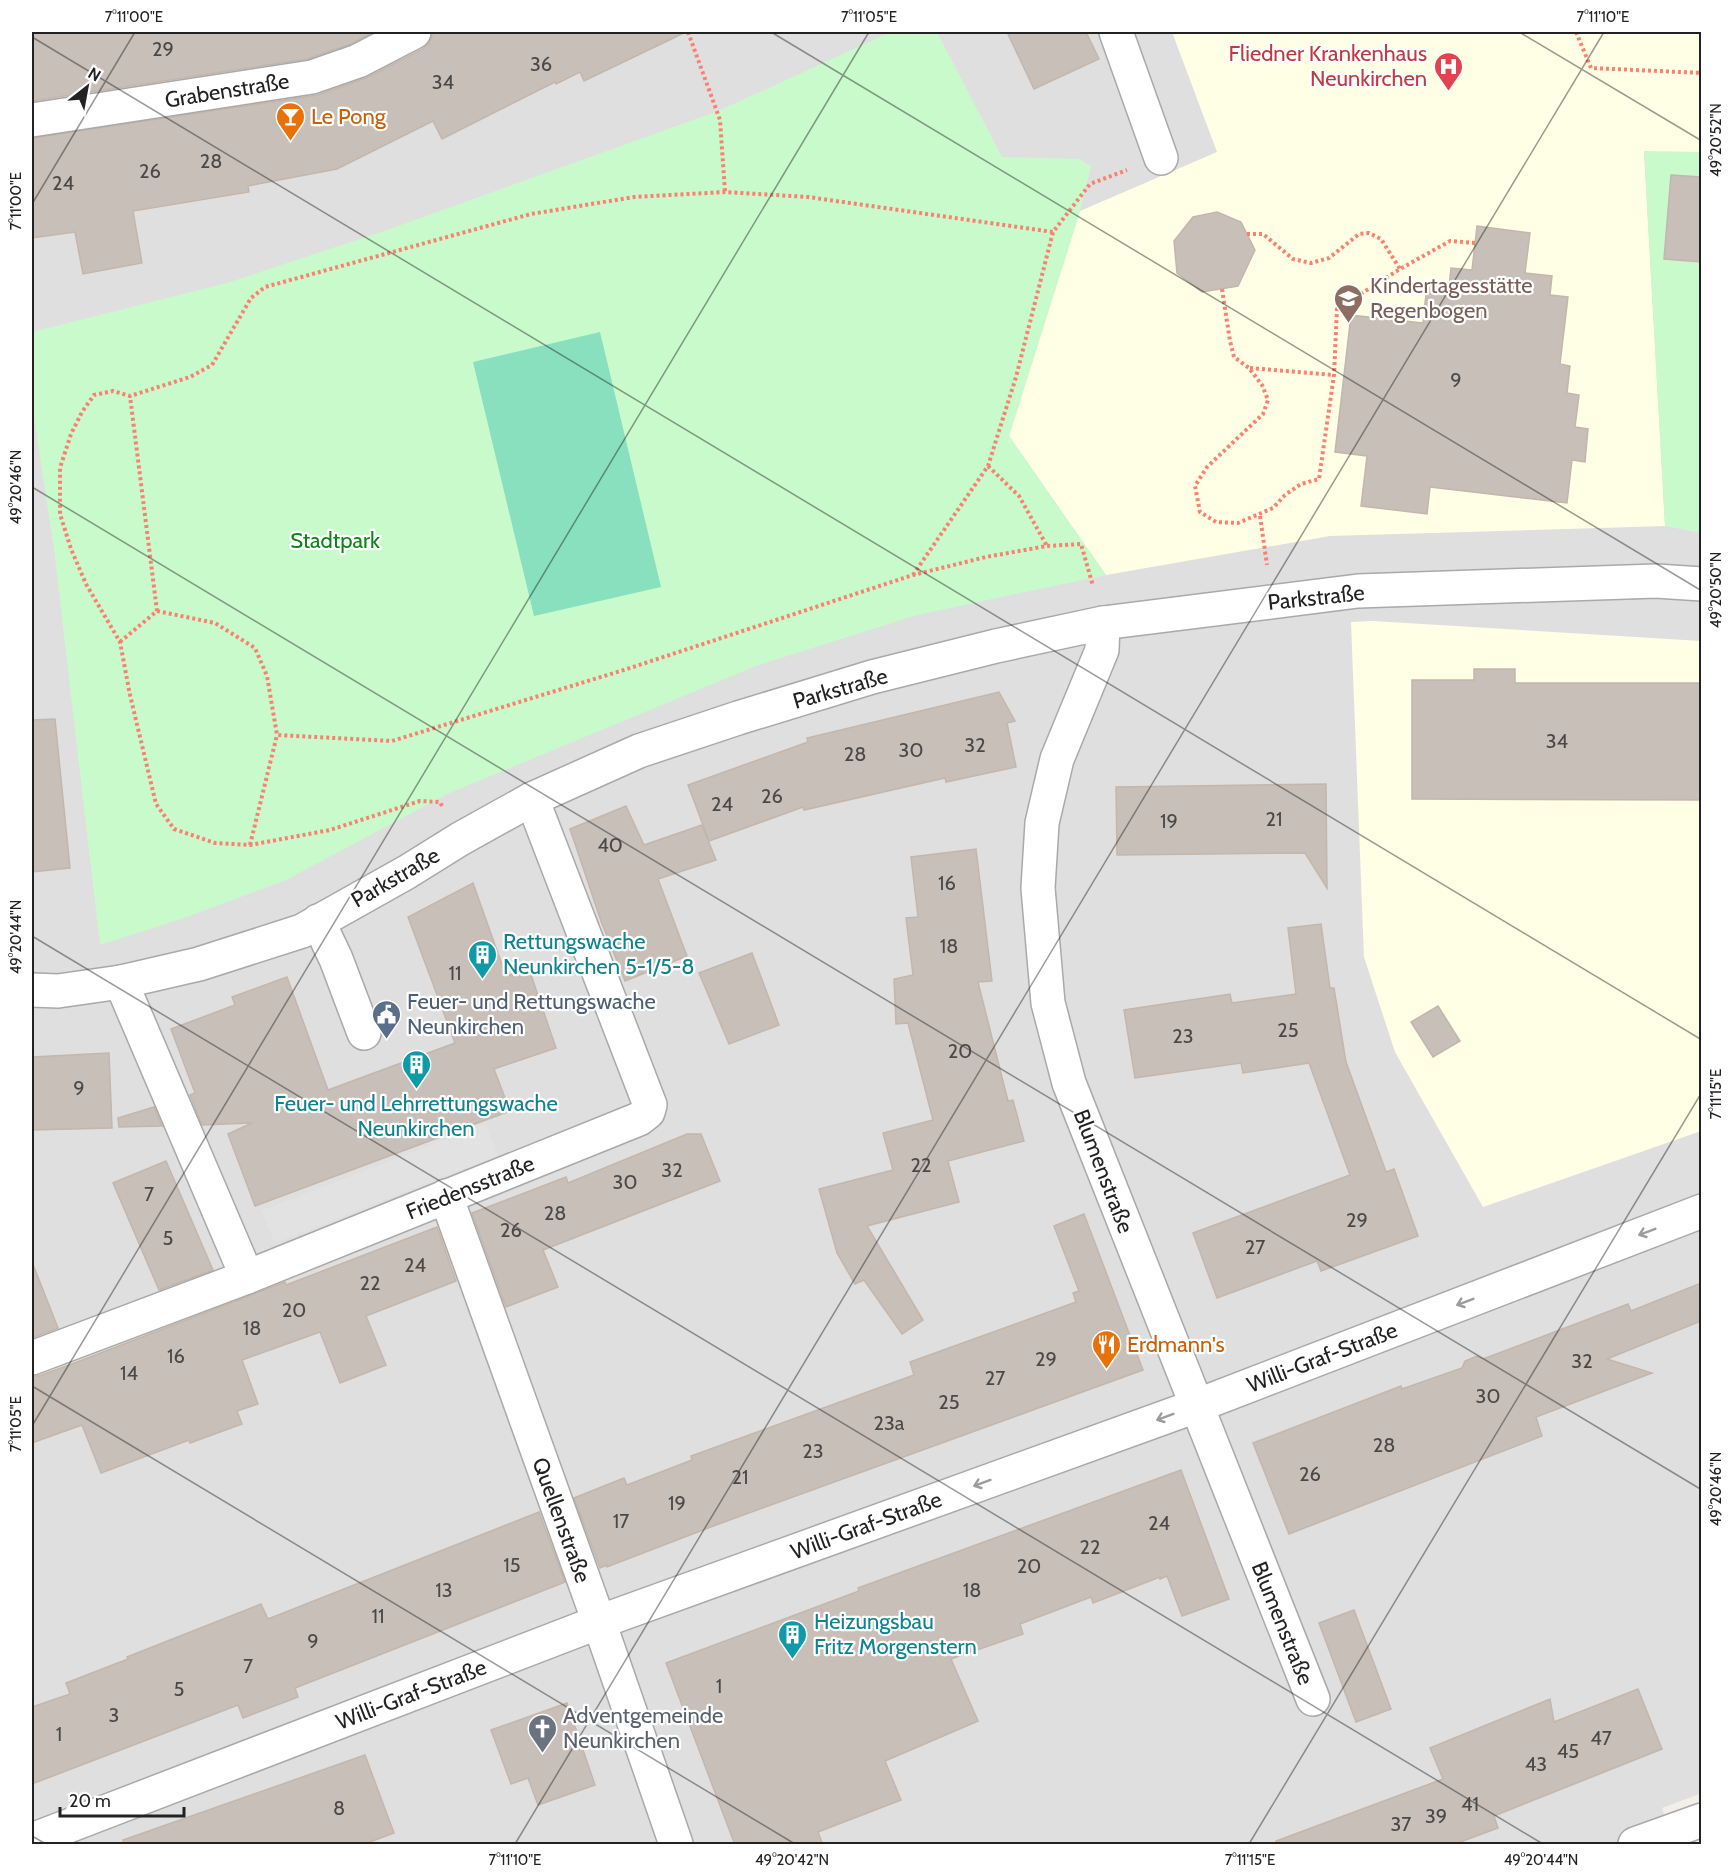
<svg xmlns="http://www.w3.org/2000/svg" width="1733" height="1876" viewBox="0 0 1733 1876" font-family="Cabin,sans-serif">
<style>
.residential{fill:#e0dfdf}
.education{fill:#ffffe5}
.park{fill:#c8facc}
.pitch{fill:#88e0be}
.parking{fill:#e2e2e2}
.building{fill:#c7bfb8;stroke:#c4b6ab;stroke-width:1.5}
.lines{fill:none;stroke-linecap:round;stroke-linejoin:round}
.minor-casing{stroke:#a9a9a9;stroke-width:36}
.path{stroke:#fa8072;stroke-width:4;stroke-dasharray:3 3;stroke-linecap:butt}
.minor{stroke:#fff;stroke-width:33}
.oneway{stroke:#9c9c9c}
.ticks{fill:none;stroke:#222;stroke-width:1.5;stroke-opacity:0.45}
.labels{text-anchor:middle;stroke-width:4.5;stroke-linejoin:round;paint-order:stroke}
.number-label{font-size:20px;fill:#4b4948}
.health-label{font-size:22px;fill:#be3a42;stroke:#fff;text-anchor:end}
.street-label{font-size:22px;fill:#222;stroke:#fff}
.food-label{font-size:22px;fill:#c56008;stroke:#fff;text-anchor:start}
.education-label{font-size:22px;fill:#785e54;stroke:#fff;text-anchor:start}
.park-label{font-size:22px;fill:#0c8416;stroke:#fff}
.culture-label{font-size:22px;fill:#0d838f;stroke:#fff;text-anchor:start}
.service-label{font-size:22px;fill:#4e5e75;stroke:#fff;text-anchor:start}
.worship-label{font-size:22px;fill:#5b616d;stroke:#fff;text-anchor:start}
.neatline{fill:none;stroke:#222;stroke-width:2}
.ticks-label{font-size:15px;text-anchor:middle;fill:#222}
</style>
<rect width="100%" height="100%" fill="#f2efe9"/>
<path class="residential" d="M 32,32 L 1701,32 L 1702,1793 L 1662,1808 L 1674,1844 L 32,1844 Z"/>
<g class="education">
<path d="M 1172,32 L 1701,32 L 1701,152 L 1644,152 L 1665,526 L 1330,536 L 1106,575 L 1009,436 L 1080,211 L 1217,152 Z"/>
<path d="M 1373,621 L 1701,641 L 1701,1131 L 1483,1207 L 1395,1052 L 1364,957 L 1351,622 Z"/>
</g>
<g class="park">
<path d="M 891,32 L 937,32 L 1002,157 L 1079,159 L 1091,166 L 1080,211 L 1009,436 L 1106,575 L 917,615 L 756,666 L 447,794 L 286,880 L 184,918 L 100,945 L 54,549 L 32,404 L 32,332 L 227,283 L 387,230 L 718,111 Z"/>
<path d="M 1644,151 L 1701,152 L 1701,533 L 1665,526 Z"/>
</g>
<path class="pitch" d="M 600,332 L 661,587 L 534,616 L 473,362 Z"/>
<path class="parking" d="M 485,1124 L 499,1155 L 275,1243 L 261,1211 Z"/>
<g class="building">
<path d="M 32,32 L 374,32 L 351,44 L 307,59 L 32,101 Z"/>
<path d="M 433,32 L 686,32 L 584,81 L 580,72 L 556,84 L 555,82 L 442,139 L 433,121 L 337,169 L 248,186 L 249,192 L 133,211 L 142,263 L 83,274 L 75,232 L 32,238 L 32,138 L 318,95 L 366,78 L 423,49 L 430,42 Z"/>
<path d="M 1007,32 L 1086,32 L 1099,59 L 1034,89 Z"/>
<path d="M 1671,175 L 1701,177 L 1701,262 L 1664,259 Z"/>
<path d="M 1217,212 L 1241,222 L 1255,250 L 1238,286 L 1202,292 L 1177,273 L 1174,241 L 1193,217 Z"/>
<path d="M 1477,226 L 1530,233 L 1525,273 L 1552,276 L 1550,295 L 1568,297 L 1560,364 L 1570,366 L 1567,393 L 1579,395 L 1575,427 L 1588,429 L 1585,462 L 1572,460 L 1567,503 L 1430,487 L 1427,514 L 1361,506 L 1367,456 L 1335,452 L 1351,315 L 1423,323 L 1427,284 L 1449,287 L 1451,268 L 1472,270 Z"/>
<path d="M 1474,669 L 1515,669 L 1515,683 L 1701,683 L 1701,800 L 1412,799 L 1412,680 L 1474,680 Z"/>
<path d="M 999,692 L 1015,721 L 1007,723 L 1016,767 L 946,782 L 945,778 L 804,810 L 803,807 L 709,841 L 688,785 L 808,742 L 807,738 Z"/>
<path d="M 55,719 L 70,868 L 32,872 L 32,720 Z"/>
<path d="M 1326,784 L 1327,888 L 1305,853 L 1117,855 L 1116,787 Z"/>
<path d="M 626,806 L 644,845 L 702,825 L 716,860 L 658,879 L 687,956 L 625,981 L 601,921 L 570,829 Z"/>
<path d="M 976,849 L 992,981 L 978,982 L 1008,1101 L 1013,1100 L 1024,1141 L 948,1161 L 959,1202 L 867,1226 L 923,1320 L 902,1334 L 864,1280 L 855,1284 L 837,1253 L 819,1189 L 893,1170 L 883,1133 L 933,1120 L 908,1023 L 896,1024 L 894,979 L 913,975 L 906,918 L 918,917 L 911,857 Z"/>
<path d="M 473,883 L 506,976 L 529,969 L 556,1048 L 494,1069 L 510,1111 L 255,1206 L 228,1134 L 252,1123 L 202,1125 L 190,1095 L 195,1093 L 171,1029 L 235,1005 L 232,997 L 287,977 L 328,1090 L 455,1043 L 408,917 Z"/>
<path d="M 1321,924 L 1330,988 L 1334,988 L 1346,1062 L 1386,1172 L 1394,1169 L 1418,1236 L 1321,1271 L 1317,1261 L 1217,1298 L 1193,1233 L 1350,1175 L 1309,1063 L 1243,1073 L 1241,1063 L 1135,1078 L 1124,1010 L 1230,994 L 1232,1003 L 1296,994 L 1288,928 Z"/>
<path d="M 752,953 L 779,1025 L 729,1044 L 699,973 Z"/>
<path d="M 1438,1006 L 1460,1041 L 1433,1057 L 1411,1022 Z"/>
<path d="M 109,1053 L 112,1128 L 32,1130 L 32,1057 Z"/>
<path d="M 154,1107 L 162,1126 L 119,1127 L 118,1118 Z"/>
<path d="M 687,1134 L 701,1134 L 720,1181 L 543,1250 L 558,1287 L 506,1307 L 472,1213 L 566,1177 L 568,1183 Z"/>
<path d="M 166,1161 L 213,1270 L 159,1290 L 113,1183 Z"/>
<path d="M 1084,1214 L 1143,1370 L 716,1525 L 607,1567 L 607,1565 L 600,1568 L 574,1498 L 624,1478 L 627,1485 L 692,1460 L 691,1456 L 914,1375 L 910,1362 L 1076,1302 L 1073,1293 L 1079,1291 L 1054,1226 Z"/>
<path d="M 437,1227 L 456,1281 L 366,1316 L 386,1365 L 340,1383 L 320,1332 L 242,1360 L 258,1404 L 237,1411 L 242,1424 L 190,1443 L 189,1440 L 101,1473 L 82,1425 L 32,1443 L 32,1376 L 39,1376 L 72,1364 L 285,1282 L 286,1285 Z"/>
<path d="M 34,1267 L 58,1328 L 32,1338 L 32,1268 Z"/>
<path d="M 1701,1283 L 1701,1321 L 1607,1359 L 1652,1373 L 1536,1417 L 1542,1436 L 1289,1534 L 1253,1443 L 1401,1386 L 1402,1389 L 1462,1368 L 1465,1361 L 1477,1356 L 1483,1359 L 1628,1304 L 1631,1311 Z"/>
<path d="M 1181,1470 L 1229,1599 L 1182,1616 L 1167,1576 L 1160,1579 L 1160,1577 L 1093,1603 L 1091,1597 L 1020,1624 L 1023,1634 L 951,1659 L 978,1721 L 885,1761 L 901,1800 L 818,1832 L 823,1845 L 735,1845 L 666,1663 L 859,1591 L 858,1588 Z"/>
<path d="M 539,1512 L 565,1582 L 295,1688 L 298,1697 L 243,1718 L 238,1705 L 32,1784 L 32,1707 L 70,1694 L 66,1683 L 128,1659 L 127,1657 L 261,1604 L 268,1619 Z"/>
<path d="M 1354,1610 L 1391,1709 L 1356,1722 L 1319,1623 Z"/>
<path d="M 1638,1689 L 1662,1749 L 1494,1816 L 1498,1828 L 1452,1845 L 1276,1845 L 1276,1841 L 1443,1779 L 1430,1748 L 1550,1699 L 1554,1722 Z"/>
<path d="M 567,1703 L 595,1785 L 538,1805 L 528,1778 L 511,1784 L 491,1730 Z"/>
<path d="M 365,1755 L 394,1833 L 362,1845 L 124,1845 L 123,1840 Z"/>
</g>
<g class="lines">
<defs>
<g id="minor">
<path d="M 1116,32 L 1161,158"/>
<path d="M 32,120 L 312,77 L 358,61 L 414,32"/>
<path d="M 1103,623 L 1102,650 L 1057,759 L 1042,823 L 1038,888 L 1048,1003 L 1069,1083 L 1313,1699"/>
<path d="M 318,921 L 336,959 L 364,1033"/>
<path d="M 121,982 L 247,1277"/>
<path d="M 32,990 L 58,991 L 121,982 L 199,964 L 302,931 L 407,872 L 460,839 L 532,799 L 639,751 L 738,718 L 872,677 L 996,646 L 1103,623 L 1358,591 L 1656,581 L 1702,584"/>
<path d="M 446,1196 L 599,1622 L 676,1844"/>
<path d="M 32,1358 L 247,1277 L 639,1119 L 648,1112 L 650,1105 L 532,799"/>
<path d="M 32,1840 L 599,1622 L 1196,1406 L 1702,1211"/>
<path d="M 1635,1844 L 1702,1820"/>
</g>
</defs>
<use href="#minor" class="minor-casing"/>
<g class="path">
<path d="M 688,32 L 720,120 L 725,192"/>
<path d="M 1576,32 L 1591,68 L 1702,73"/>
<path d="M 1247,234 L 1263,234 L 1293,259 L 1311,263 L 1329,258 L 1359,234 L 1369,233 L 1381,239 L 1400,269"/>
<path d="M 1222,289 L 1230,341 L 1234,357 L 1249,368 L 1262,385 L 1268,400 L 1263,414 L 1207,467 L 1195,486 L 1200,512 L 1216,522 L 1238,523 L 1273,508 L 1285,495 L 1301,484 L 1319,479 L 1334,375 L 1337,309 L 1400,269 L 1450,241 L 1475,243"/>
<path d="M 1250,368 L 1334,375"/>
<path d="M 988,466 L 1019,496 L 1047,546"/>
<path d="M 1260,516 L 1267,565"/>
<path d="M 913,575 L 988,466 L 1016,377 L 1053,232"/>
<path d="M 157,611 L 215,623 L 255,648 L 267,676 L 277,735 L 392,741 L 627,669 L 913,575 L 986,557 L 1047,546 L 1081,544 L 1093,586"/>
<path d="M 120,642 L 157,611 L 130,396"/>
<path d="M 442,806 L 440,802 L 420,801 L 330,830 L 250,845 L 215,843 L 174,829 L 156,804 L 130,695 L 120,642 L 86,584 L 71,549 L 60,514 L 60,468 L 71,434 L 82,412 L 94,395 L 113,391 L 130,396 L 190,377 L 212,365 L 251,298 L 265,287 L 531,214 L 634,197 L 725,192 L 808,197 L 1053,232 L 1090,184 L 1127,170"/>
<path d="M 250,845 L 277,735"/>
</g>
<use href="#minor" class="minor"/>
</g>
<defs><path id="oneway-shaft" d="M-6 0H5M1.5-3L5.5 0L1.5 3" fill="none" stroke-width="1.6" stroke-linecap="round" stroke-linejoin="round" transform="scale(1.5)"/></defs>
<g class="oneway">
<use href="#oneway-shaft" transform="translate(1647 1232) rotate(159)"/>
<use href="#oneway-shaft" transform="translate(1465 1302) rotate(159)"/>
<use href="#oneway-shaft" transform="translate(1165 1417) rotate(160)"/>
<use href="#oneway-shaft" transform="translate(982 1483) rotate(160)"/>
</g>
<path class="ticks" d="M 771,32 L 1702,591M 1519,32 L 1702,141M 32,37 L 1702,1040M 32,204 L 135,32M 32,487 L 1702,1490M 32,936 L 1543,1844M 32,1386 L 795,1844M 32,1426 L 869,32M 32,1836 L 46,1844M 515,1844 L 1604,32M 1249,1844 L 1702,1092"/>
<defs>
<symbol id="hospital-pin" viewBox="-11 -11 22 30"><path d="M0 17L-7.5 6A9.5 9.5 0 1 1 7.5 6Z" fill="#e0444e" stroke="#fff"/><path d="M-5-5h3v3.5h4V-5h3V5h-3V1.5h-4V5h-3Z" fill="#fff"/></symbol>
<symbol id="bar-pin" viewBox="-11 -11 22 30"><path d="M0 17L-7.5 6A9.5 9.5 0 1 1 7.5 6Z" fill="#e8710a" stroke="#fff"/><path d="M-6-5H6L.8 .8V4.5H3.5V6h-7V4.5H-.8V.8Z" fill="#fff"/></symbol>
<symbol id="school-pin" viewBox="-11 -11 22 30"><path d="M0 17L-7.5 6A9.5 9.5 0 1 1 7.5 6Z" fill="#8d6e63" stroke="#fff"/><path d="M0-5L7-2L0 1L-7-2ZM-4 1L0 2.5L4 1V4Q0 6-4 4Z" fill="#fff"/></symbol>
<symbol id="building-pin" viewBox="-11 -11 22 30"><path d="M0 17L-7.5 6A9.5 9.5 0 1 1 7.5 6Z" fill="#0f9aa8" stroke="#fff"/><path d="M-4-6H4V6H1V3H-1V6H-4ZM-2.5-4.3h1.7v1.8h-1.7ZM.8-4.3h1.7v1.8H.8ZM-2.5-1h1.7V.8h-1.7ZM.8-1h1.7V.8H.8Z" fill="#fff"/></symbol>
<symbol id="civic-pin" viewBox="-11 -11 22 30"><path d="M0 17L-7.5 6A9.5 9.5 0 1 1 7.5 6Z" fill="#5c6f8a" stroke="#fff"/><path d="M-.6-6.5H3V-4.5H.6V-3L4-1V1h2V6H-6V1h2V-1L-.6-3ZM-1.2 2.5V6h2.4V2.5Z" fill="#fff"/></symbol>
<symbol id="restaurant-pin" viewBox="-11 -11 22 30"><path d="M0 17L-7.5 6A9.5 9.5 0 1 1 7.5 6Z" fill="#e8710a" stroke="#fff"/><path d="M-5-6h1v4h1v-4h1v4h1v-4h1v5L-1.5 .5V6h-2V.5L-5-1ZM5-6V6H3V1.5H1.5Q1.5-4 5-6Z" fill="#fff"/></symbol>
<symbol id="church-pin" viewBox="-11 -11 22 30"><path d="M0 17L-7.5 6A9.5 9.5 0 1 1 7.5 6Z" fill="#6b7280" stroke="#fff"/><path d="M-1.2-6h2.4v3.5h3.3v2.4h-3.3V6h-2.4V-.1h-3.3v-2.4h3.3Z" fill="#fff"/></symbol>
</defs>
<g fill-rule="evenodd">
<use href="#hospital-pin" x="1432" y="50" width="33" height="45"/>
<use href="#bar-pin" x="274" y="100" width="33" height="45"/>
<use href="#school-pin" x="1332" y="282" width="33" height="45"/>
<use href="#building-pin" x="466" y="938" width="33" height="45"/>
<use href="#civic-pin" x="370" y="998" width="33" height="45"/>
<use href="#building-pin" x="400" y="1048" width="33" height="45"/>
<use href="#restaurant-pin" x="1090" y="1328" width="33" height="45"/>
<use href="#building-pin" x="776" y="1618" width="33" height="45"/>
<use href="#church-pin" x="526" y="1712" width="33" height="45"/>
</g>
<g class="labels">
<g class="number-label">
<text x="163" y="56">29</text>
<text x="541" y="71">36</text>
<text x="443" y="89">34</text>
<text x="211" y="168">28</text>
<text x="150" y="178">26</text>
<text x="63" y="190">24</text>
<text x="1456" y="387">9</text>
<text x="1557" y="748">34</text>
<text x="975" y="752">32</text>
<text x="911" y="757">30</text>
<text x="855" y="761">28</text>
<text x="772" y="803">26</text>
<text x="722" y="811">24</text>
<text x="1274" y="826">21</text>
<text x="1169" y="828">19</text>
<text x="610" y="852">40</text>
<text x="947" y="890">16</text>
<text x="949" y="953">18</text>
<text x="455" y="980">11</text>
<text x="1288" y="1037">25</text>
<text x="1183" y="1043">23</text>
<text x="960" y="1058">20</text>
<text x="79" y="1095">9</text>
<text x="921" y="1172">22</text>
<text x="672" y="1177">32</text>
<text x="625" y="1189">30</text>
<text x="149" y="1201">7</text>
<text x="555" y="1220">28</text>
<text x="1357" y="1227">29</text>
<text x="511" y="1237">26</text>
<text x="168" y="1245">5</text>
<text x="1255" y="1254">27</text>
<text x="415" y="1272">24</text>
<text x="370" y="1290">22</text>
<text x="294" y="1317">20</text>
<text x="252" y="1335">18</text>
<text x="176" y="1363">16</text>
<text x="1046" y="1366">29</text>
<text x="1582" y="1368">32</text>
<text x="129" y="1380">14</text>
<text x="995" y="1385">27</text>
<text x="1488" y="1403">30</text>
<text x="949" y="1409">25</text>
<text x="889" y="1430">23a</text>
<text x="1384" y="1452">28</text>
<text x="813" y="1458">23</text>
<text x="1310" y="1481">26</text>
<text x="740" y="1484">21</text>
<text x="677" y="1510">19</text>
<text x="621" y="1528">17</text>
<text x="1159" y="1530">24</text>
<text x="1090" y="1554">22</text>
<text x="512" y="1572">15</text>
<text x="1029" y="1573">20</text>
<text x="444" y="1597">13</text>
<text x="972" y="1597">18</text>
<text x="378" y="1623">11</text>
<text x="313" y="1648">9</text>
<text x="248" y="1673">7</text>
<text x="719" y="1693">1</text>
<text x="179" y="1696">5</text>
<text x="114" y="1722">3</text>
<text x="59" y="1741">1</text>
<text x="1601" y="1745">47</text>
<text x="1568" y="1758">45</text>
<text x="1536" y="1771">43</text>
<text x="1470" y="1811">41</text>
<text x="339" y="1815">8</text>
<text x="1436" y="1823">39</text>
<text x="1401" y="1831">37</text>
</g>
<g class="health-label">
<text x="1427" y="61">Fliedner Krankenhaus<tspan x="1427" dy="25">Neunkirchen</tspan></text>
</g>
<g class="street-label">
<text transform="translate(227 90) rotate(-9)" y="8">Grabenstraße</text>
<text transform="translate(1316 597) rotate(-6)" y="8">Parkstraße</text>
<text transform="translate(840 688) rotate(-16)" y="8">Parkstraße</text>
<text transform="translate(395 877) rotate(-30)" y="8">Parkstraße</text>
<text transform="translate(1104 1171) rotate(69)" y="8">Blumenstraße</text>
<text transform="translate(470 1187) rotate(-22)" y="8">Friedensstraße</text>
<text transform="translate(1322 1357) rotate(-21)" y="8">Willi-Graf-Straße</text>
<text transform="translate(562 1520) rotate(70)" y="8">Quellenstraße</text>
<text transform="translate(866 1525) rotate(-20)" y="8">Willi-Graf-Straße</text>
<text transform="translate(1283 1623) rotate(68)" y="8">Blumenstraße</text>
<text transform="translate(411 1694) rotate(-21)" y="8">Willi-Graf-Straße</text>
</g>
<g class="food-label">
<text x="311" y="124">Le Pong</text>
<text x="1127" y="1352">Erdmann's</text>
</g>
<g class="education-label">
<text x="1370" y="293">Kindertagesstätte<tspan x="1370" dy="25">Regenbogen</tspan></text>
</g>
<g class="park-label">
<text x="335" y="548">Stadtpark</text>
</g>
<g class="culture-label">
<text x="503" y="949">Rettungswache<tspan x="503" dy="25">Neunkirchen 5-1/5-8</tspan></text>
<text x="416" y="1111" text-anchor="middle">Feuer- und Lehrrettungswache<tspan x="416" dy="25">Neunkirchen</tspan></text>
<text x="814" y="1629">Heizungsbau<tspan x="814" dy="25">Fritz Morgenstern</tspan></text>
</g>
<g class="service-label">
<text x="407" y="1009">Feuer- und Rettungswache<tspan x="407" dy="25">Neunkirchen</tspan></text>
</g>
<g class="worship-label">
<text x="563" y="1723">Adventgemeinde<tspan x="563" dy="25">Neunkirchen</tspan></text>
</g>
</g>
<rect width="1733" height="1876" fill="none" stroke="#ffffff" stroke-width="66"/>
<g transform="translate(87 87) rotate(31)" stroke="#ffffff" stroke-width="4.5" paint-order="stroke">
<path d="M0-4.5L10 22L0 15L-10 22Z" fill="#222222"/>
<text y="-9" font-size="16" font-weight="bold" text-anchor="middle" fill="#222222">N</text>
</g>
<path d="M60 1807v9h124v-9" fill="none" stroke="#222222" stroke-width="3"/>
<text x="69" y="1807" font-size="18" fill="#222222" stroke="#ffffff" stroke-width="4.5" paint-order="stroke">20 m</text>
<rect x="33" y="33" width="1667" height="1810" class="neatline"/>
<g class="ticks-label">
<text x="134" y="22">7°11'00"E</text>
<text x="869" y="22">7°11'05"E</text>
<text x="1603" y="22">7°11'10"E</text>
<text transform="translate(1716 140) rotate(-90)" y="5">49°20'52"N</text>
<text transform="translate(16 201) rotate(-90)" y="5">7°11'00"E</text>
<text transform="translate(16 487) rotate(-90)" y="5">49°20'46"N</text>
<text transform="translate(1716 590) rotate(-90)" y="5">49°20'50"N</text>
<text transform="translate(16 937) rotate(-90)" y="5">49°20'44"N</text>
<text transform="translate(1716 1094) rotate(-90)" y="5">7°11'15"E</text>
<text transform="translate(16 1424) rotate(-90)" y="5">7°11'05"E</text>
<text transform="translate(1716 1489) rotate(-90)" y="5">49°20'46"N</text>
<text x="515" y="1865">7°11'10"E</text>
<text x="792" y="1865">49°20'42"N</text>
<text x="1250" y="1865">7°11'15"E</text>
<text x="1541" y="1865">49°20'44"N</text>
</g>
</svg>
